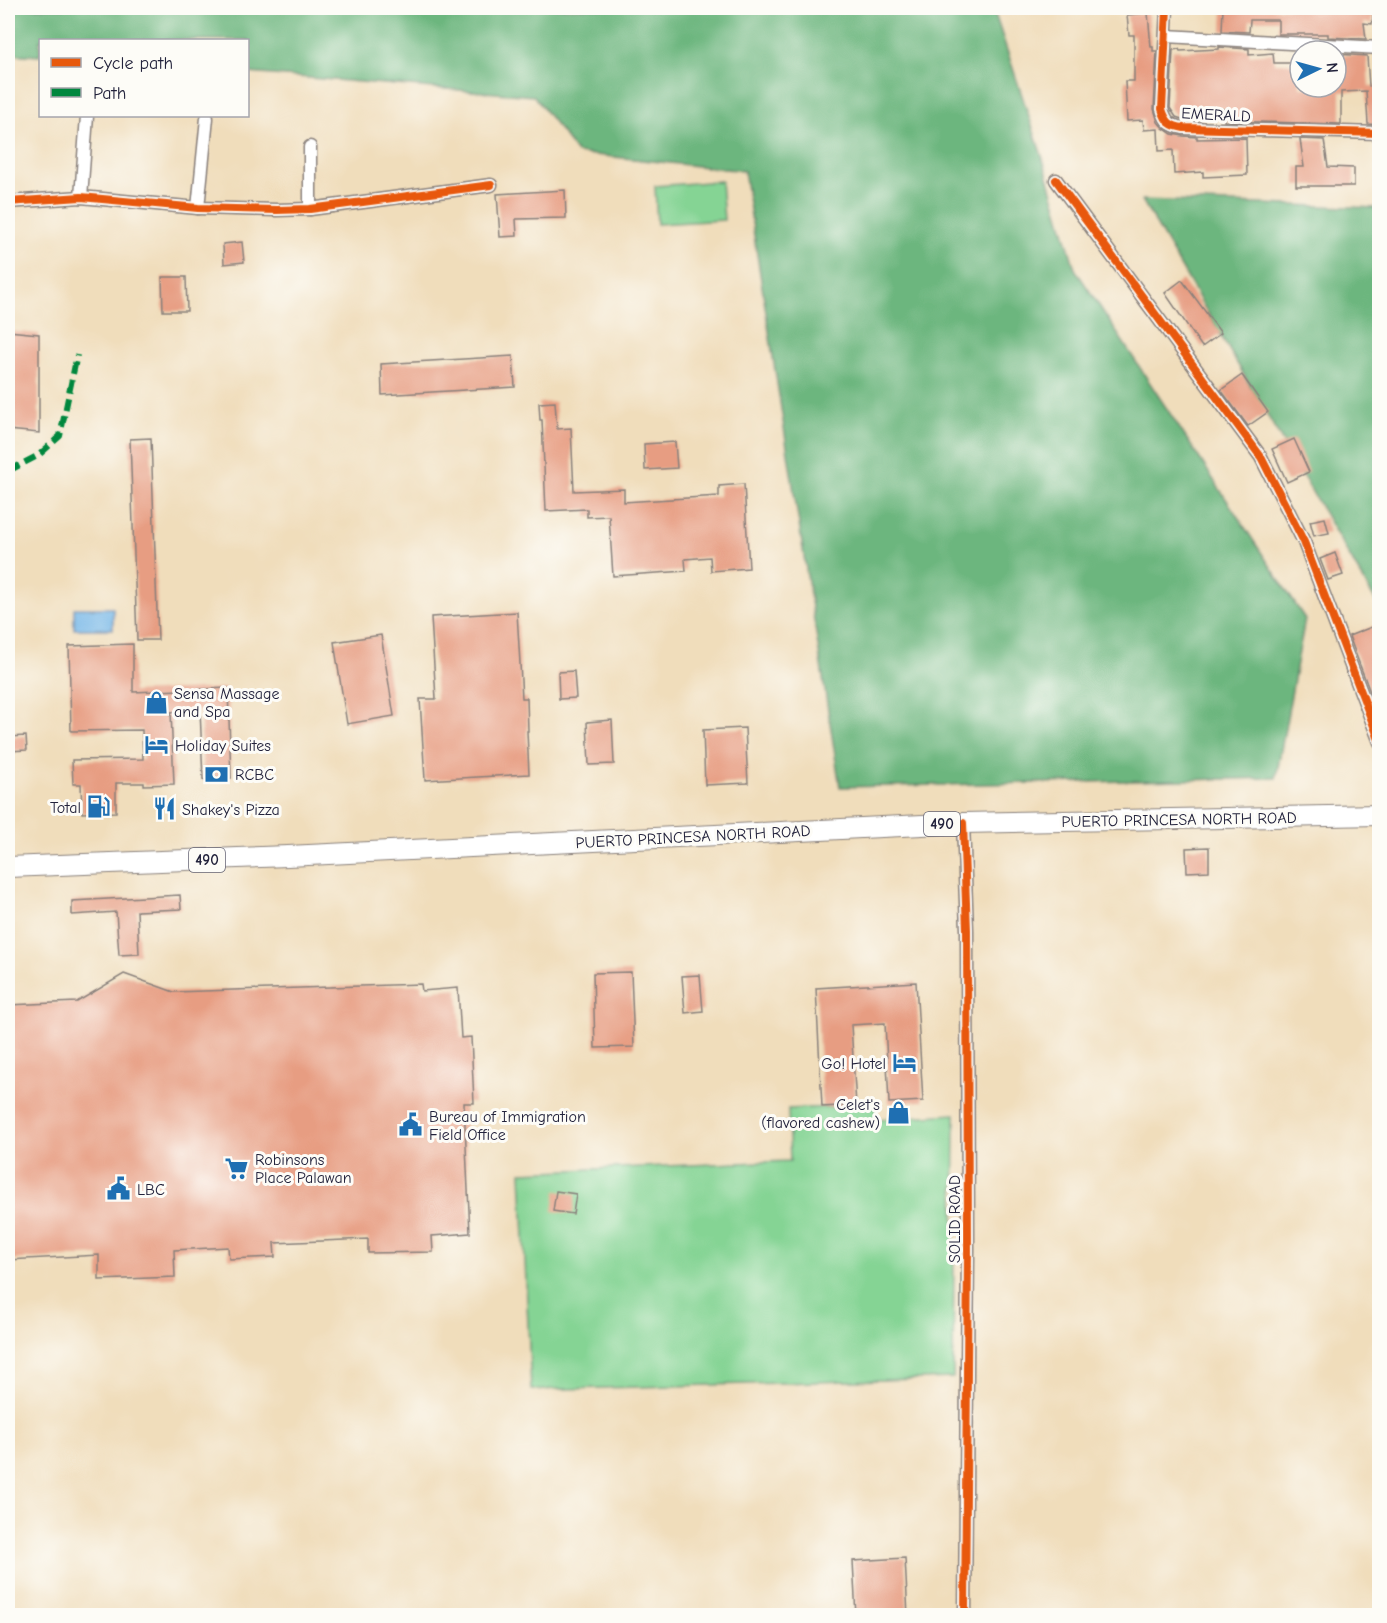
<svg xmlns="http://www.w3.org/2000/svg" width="1387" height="1623" viewBox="0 0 1387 1623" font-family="'Comic Neue',sans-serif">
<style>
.green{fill:#85d494;stroke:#547b68;stroke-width:1.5}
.forest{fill:#6cb67e;stroke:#476c5c;stroke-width:1.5}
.water{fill:#72b5e7;stroke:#4a6c91;stroke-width:1.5}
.building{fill:#e79d82}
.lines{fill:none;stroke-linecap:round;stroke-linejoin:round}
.minor-casing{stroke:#89807b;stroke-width:15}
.primary-casing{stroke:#89807b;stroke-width:22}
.minor{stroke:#fff;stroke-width:12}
.primary{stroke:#fff;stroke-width:20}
.quiet{stroke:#00873e;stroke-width:6;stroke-dasharray:12 6;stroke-linecap:butt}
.cycleway-casing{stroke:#fdfcf7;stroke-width:11}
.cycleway{stroke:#e8590c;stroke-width:8}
.labels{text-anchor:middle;stroke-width:6;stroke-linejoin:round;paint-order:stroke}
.shield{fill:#fdfcf7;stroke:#646373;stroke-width:1.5}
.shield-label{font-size:15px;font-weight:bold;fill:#22223b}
.street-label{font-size:16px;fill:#22223b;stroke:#fdfcf7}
.poi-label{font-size:16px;fill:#22223b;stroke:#fdfcf7;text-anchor:start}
</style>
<rect width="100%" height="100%" fill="#fdfcf7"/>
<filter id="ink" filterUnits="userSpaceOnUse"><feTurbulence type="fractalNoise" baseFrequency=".0167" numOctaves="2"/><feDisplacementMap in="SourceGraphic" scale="12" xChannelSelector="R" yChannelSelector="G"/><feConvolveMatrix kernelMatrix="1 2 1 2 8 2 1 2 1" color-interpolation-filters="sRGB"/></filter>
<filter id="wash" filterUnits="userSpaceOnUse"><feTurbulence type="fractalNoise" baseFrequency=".008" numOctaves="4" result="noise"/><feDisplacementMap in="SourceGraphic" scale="24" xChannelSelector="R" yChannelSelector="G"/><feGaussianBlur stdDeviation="1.35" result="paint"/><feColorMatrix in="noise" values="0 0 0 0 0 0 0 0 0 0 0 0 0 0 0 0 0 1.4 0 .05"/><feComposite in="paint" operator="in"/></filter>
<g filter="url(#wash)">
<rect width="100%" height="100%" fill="#f0ddbb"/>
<g class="green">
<path d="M 721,181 L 724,220 L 657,224 L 655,186 Z"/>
<path d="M 875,1105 L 877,1119 L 955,1114 L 953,1378 L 531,1390 L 521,1172 L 790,1161 L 788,1109 Z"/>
</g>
<g class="forest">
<path d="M 8,8 L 993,8 L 1042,156 L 1075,269 L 1305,619 L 1276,778 L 840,787 L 744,171 L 577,153 L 534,96 L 248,73 L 248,40 L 40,40 L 40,56 L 8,54 Z"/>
<path d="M 1142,200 L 1379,208 L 1379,607 Z"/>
</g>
<rect class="water" x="74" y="608" width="39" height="21"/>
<g id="blocks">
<g class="building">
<path d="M 1223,8 L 1374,8 L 1372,24 L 1364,23 L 1366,39 L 1328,37 L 1328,34 L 1278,34 L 1278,20 L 1250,20 L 1249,32 L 1222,31 Z"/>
<path d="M 1148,13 L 1151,47 L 1153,47 L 1153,51 L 1157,51 L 1154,109 L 1158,122 L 1163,128 L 1172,134 L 1183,136 L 1197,137 L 1197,139 L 1246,138 L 1247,175 L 1203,177 L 1203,172 L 1174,174 L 1173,150 L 1159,151 L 1158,129 L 1144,130 L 1143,120 L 1127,121 L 1125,81 L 1134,81 L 1134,35 L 1129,35 L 1127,15 Z"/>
<path d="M 1219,47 L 1249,49 L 1249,55 L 1273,53 L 1274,63 L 1300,63 L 1300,87 L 1336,87 L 1336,54 L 1367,56 L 1369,86 L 1380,85 L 1380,125 L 1368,124 L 1366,91 L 1341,92 L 1341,124 L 1224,121 L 1224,109 L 1194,111 L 1195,120 L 1185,120 L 1176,117 L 1170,108 L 1173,50 L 1179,49 L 1180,51 L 1219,49 Z"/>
<path d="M 1300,139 L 1324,140 L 1328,167 L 1354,168 L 1354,186 L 1296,186 L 1296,167 L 1304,167 Z"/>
<path d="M 565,190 L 566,218 L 516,219 L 517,236 L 500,237 L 497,194 Z"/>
<path d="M 242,242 L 244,262 L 224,264 L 223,244 Z"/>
<path d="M 162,277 L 186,277 L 187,311 L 163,311 Z"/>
<path d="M 1182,280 L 1221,333 L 1202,347 L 1165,293 Z"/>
<path d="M 8,331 L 39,334 L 39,433 L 8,430 Z"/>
<path d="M 513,356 L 515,387 L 382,395 L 381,364 Z"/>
<path d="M 1242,375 L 1268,412 L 1248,426 L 1221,390 Z"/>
<path d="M 555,402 L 557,429 L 571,428 L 574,491 L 624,489 L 624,502 L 719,496 L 719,486 L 744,484 L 749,568 L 711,571 L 710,557 L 685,559 L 686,571 L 613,576 L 609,516 L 587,517 L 587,509 L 546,511 L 542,420 L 540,420 L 539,403 Z"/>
<path d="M 151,438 L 158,640 L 137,640 L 130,439 Z"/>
<path d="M 1294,439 L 1309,472 L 1287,482 L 1272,449 Z"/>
<path d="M 675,442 L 677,468 L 645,470 L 644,444 Z"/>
<path d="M 1325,518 L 1329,533 L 1314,536 L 1310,521 Z"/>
<path d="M 1335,553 L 1343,575 L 1328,580 L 1320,559 Z"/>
<path d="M 517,612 L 522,698 L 527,698 L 528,731 L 527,731 L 529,774 L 425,780 L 420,699 L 436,699 L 431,617 Z"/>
<path d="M 1374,626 L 1380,641 L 1380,713 L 1378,713 L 1349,636 Z"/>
<path d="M 381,635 L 394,716 L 347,724 L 334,642 Z"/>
<path d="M 133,644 L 133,692 L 228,688 L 231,778 L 203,780 L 200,710 L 171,712 L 174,784 L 144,785 L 144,783 L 116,783 L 116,812 L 82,813 L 81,784 L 73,784 L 72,760 L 143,759 L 142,730 L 71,731 L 69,646 Z"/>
<path d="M 574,671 L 576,698 L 559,699 L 558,672 Z"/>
<path d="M 612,720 L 614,764 L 589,765 L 587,722 Z"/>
<path d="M 745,728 L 748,783 L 705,785 L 703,730 Z"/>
<path d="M 26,736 L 27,750 L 8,751 L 8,737 Z"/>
<path d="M 1209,847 L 1209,871 L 1187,872 L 1186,848 Z"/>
<path d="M 180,895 L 181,909 L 137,911 L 139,954 L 119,955 L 116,912 L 72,915 L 72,901 Z"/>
<path d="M 631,972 L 634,1047 L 595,1048 L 593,973 Z"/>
<path d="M 124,974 L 174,992 L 421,984 L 422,991 L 458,988 L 461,1038 L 471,1037 L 474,1103 L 464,1103 L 470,1233 L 432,1236 L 433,1252 L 368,1253 L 368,1239 L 274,1243 L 275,1257 L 229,1259 L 228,1247 L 174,1250 L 175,1277 L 99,1280 L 99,1255 L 8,1260 L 8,1005 L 77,1002 Z"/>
<path d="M 700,975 L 703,1011 L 685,1013 L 682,976 Z"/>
<path d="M 916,982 L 923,1101 L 889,1103 L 885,1023 L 851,1025 L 856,1105 L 822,1107 L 816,988 Z"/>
<path d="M 556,1191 L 576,1194 L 573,1214 L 553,1211 Z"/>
<path d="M 905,1558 L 908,1616 L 856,1616 L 853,1561 Z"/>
</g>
</g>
</g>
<g filter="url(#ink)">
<use href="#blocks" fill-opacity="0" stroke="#89807b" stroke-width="1.5"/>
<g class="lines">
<defs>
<g id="minor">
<path d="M 1167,8 L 1162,109 C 1166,122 1170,126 1184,128 L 1380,133"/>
<path d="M 1166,36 L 1380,48"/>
<path d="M 1056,180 L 1261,457 L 1304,542 L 1380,742"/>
<path d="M 81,197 L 87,116"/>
<path d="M 8,202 L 81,197 L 198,208 L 277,210 L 310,209 L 491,185"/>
<path d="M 198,208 L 207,118"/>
<path d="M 310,209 L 310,147"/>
<path d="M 963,823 L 967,930 L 968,1250 L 965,1616"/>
</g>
<path id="primary" d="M 8,867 L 288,856 L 963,823 L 1380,815"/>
</defs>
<use href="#minor" class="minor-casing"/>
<use href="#primary" class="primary-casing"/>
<use href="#minor" class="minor"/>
<use href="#primary" class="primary"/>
<path class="quiet" d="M 8,469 L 14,468 L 39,455 L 60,436 L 77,355"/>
<defs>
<g id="cycleway">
<path d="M 1167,8 L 1162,109 C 1166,122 1170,126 1184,128 L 1380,133"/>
<path d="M 1056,180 L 1261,457 L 1304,542 L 1380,742"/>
<path d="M 8,202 L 81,197 L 198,208 L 277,210 L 310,209 L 491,185"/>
<path d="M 963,823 L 967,930 L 968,1250 L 965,1616"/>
</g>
</defs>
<use href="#cycleway" class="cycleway-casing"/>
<use href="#cycleway" class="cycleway"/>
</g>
</g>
<defs>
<symbol id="shop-bare" viewBox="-9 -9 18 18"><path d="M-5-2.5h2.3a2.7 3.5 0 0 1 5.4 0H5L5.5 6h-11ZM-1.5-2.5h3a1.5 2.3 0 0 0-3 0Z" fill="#1f6fb2" stroke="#fdfcf7" stroke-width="2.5" paint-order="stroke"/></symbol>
<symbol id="hotel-bare" viewBox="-9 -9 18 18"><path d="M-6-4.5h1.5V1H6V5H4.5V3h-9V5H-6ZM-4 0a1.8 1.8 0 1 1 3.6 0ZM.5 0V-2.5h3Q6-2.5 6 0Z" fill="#1f6fb2" stroke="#fdfcf7" stroke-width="2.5" paint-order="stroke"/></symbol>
<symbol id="bank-bare" viewBox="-9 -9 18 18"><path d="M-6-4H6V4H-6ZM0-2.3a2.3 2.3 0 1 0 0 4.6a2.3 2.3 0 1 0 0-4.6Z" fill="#1f6fb2" stroke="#fdfcf7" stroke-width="2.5" paint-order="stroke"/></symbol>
<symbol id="fuel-bare" viewBox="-9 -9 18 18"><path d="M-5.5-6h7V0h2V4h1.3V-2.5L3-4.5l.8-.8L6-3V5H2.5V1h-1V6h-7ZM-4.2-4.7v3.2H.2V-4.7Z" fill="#1f6fb2" stroke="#fdfcf7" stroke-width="2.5" paint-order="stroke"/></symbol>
<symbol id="restaurant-bare" viewBox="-9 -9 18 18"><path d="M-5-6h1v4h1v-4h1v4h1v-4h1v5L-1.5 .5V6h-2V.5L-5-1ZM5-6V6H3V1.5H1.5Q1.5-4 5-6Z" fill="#1f6fb2" stroke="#fdfcf7" stroke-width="2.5" paint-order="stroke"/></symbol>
<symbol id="civic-bare" viewBox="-9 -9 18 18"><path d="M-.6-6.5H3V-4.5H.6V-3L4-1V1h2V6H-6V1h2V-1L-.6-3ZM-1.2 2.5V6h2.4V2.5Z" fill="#1f6fb2" stroke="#fdfcf7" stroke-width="2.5" paint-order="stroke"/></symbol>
<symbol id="supermarket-bare" viewBox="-9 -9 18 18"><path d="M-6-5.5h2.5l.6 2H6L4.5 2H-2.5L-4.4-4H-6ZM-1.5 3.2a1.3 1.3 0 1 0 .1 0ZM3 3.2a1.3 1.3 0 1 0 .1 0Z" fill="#1f6fb2" stroke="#fdfcf7" stroke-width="2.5" paint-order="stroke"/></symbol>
</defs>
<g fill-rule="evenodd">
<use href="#shop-bare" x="140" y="686" width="33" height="33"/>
<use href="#hotel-bare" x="140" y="728" width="33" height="33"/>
<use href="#bank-bare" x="200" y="758" width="33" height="33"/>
<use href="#fuel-bare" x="82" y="790" width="33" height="33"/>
<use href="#restaurant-bare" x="148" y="792" width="33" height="33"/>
<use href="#hotel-bare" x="888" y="1046" width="33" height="33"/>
<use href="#shop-bare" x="882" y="1096" width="33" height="33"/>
<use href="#civic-bare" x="394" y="1108" width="33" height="33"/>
<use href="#supermarket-bare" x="220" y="1152" width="33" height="33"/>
<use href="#civic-bare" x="102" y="1172" width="33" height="33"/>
</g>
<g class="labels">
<g class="shield">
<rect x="924" y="812" width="36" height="24" rx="4.5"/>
<rect x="189" y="848" width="36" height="24" rx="4.5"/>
</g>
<g class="shield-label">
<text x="942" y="829">490</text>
<text x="207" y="865">490</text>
</g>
<g class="street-label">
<text transform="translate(1216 114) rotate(3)" y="6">EMERALD</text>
<text transform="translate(1179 819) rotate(-1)" y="6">PUERTO PRINCESA NORTH ROAD</text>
<text transform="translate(693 836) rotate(-3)" y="6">PUERTO PRINCESA NORTH ROAD</text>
<text transform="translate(954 1219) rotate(-90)" y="6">SOLID ROAD</text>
</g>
<g class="poi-label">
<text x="174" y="699">Sensa Massage<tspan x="174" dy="18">and Spa</tspan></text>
<text x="175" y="751">Holiday Suites</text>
<text x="235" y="780">RCBC</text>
<text x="81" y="813" text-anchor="end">Total</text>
<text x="182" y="815">Shakey's Pizza</text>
<text x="886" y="1069" text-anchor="end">Go! Hotel</text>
<text x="880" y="1110" text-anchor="end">Celet's<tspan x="880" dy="18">(flavored cashew)</tspan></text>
<text x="429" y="1122">Bureau of Immigration<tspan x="429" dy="18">Field Office</tspan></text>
<text x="255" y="1165">Robinsons<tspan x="255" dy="18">Place Palawan</tspan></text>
<text x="137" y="1195">LBC</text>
</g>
</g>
<rect width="1387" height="1623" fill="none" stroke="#fdfcf7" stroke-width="30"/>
<rect x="39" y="39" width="210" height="78" fill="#fdfcf7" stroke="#a5a5ac" stroke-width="1.5"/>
<rect x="51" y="58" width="30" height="9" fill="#e8590c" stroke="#a5a5ac" stroke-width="1.5"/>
<text x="93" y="69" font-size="18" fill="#22223b">Cycle path</text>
<rect x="51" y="88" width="30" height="9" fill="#00873e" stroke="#a5a5ac" stroke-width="1.5"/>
<text x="93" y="99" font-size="18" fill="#22223b">Path</text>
<g transform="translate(1318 69) rotate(85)"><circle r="28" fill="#fdfcf7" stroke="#a5a5ac" stroke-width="1.5"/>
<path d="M0-4.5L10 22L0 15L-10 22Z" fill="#1f6fb2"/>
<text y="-9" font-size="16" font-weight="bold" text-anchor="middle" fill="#22223b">N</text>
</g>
</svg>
